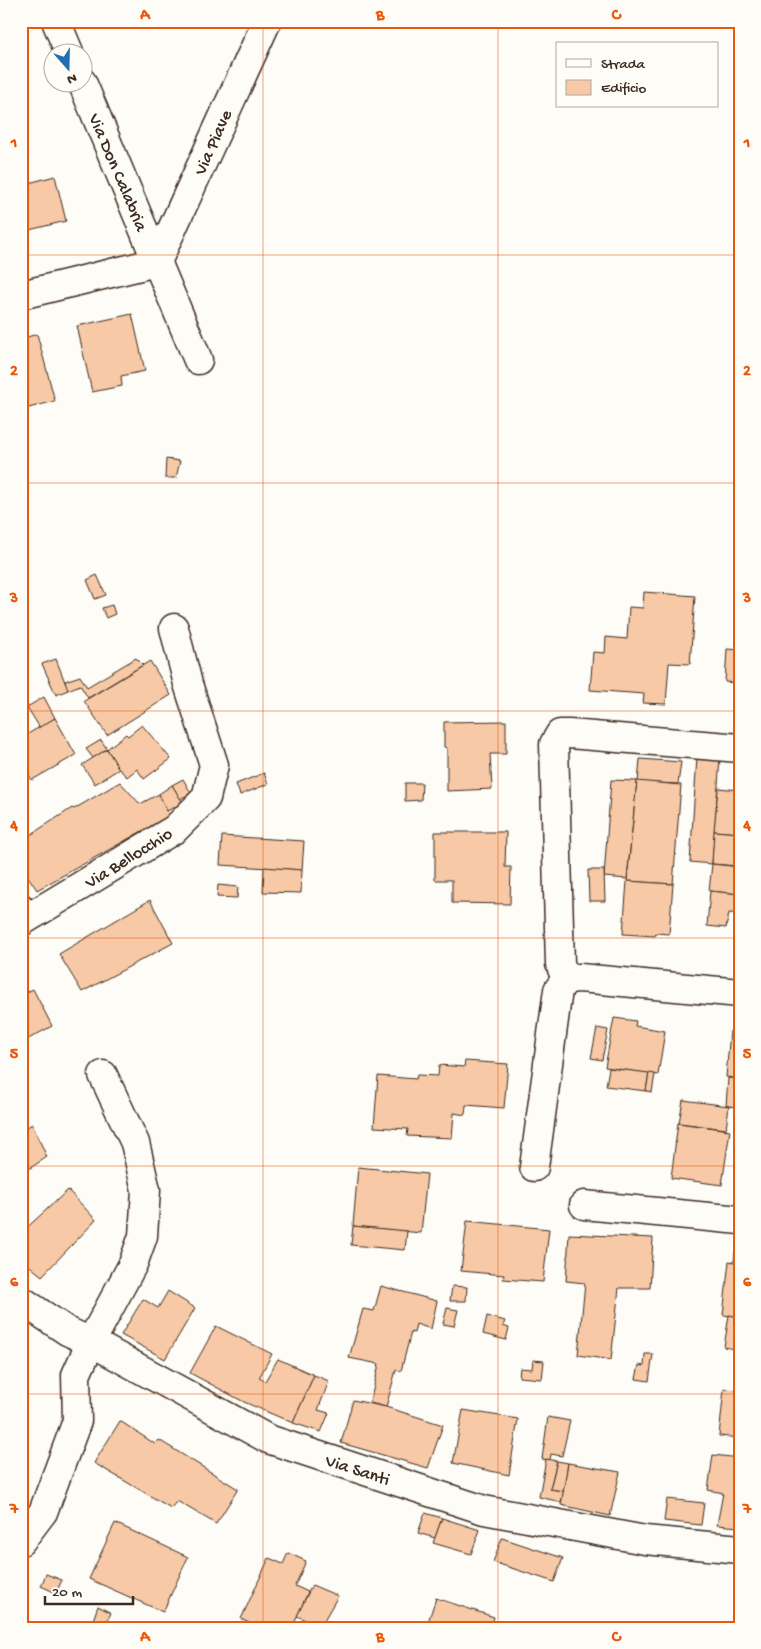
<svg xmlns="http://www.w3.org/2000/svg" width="761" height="1649" viewBox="0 0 761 1649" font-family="'Gochi Hand',sans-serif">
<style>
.building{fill:#f7c9a6;stroke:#3b2a1e}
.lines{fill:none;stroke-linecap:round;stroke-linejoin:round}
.lane-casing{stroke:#3b2a1e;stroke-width:18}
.street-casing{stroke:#3b2a1e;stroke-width:31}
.lane{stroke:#fdfcf7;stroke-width:14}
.street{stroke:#fdfcf7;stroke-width:28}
.grid{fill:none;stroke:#e8590c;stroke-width:1;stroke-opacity:0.55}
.labels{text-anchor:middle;stroke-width:4;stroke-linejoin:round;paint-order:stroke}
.street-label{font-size:18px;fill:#3b2a1e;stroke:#fdfcf7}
.neatline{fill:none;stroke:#e8590c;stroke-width:2}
.grid-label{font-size:16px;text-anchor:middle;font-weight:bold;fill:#e8590c}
</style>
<rect width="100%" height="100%" fill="#fdfcf7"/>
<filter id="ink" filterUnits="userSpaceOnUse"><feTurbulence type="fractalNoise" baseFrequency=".02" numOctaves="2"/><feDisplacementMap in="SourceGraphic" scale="10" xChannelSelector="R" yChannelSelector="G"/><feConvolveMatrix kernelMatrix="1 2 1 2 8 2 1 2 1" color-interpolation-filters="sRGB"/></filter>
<g filter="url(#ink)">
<g class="building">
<path d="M 55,176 L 66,221 L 21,232 L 21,185 Z"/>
<path d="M 132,314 L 145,371 L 121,376 L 122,386 L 92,392 L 77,326 Z"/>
<path d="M 37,334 L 55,401 L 21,410 L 21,339 Z"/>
<path d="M 166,459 L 180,461 L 176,478 L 165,478 Z"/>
<path d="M 97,575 L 106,595 L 95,599 L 87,580 Z"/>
<path d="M 644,592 L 695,596 L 690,664 L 669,663 L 666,704 L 643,703 L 644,694 L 590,690 L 593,652 L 605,653 L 606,637 L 627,639 L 629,607 L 643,608 Z"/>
<path d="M 112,605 L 115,614 L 106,618 L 102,608 Z"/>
<path d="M 727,649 L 740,650 L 740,717 L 735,717 L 737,683 L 725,682 Z"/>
<path d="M 136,658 L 143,665 L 88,698 L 80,685 L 68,690 L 65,681 L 80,676 L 87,687 Z"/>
<path d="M 56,659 L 68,690 L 56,695 L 42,664 Z"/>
<path d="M 150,661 L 171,695 L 107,735 L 84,701 Z"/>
<path d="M 44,697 L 55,718 L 40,728 L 27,707 Z"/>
<path d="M 55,718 L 76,755 L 32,780 L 21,762 L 21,738 Z"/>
<path d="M 506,721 L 506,754 L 490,754 L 492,789 L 447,791 L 447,748 L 444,747 L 444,722 Z"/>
<path d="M 142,725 L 171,759 L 144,779 L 137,769 L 127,777 L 119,769 L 107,749 L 126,734 L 128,736 Z"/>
<path d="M 101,740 L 107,749 L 93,758 L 86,749 Z"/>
<path d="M 107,749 L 119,769 L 95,784 L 82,765 Z"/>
<path d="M 697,757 L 720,759 L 712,864 L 690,862 Z"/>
<path d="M 640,759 L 681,762 L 678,784 L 638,782 Z"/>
<path d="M 264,773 L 268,784 L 240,795 L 236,784 Z"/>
<path d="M 183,779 L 191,793 L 180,799 L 172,785 Z"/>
<path d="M 611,780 L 637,781 L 627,879 L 604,877 Z"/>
<path d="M 637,781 L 681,785 L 673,884 L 627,881 Z"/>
<path d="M 120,782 L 140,804 L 159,794 L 169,816 L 37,890 L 21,866 L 21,841 L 72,808 L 74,809 Z"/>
<path d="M 405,783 L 422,783 L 421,800 L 405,801 Z"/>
<path d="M 172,785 L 183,803 L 167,811 L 159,794 Z"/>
<path d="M 718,788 L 740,790 L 740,833 L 714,831 Z"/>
<path d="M 714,831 L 740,833 L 738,866 L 712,864 Z"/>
<path d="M 435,832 L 506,832 L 505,867 L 511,867 L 510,904 L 452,903 L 452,880 L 435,880 Z"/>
<path d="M 222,836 L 304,841 L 302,870 L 220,865 Z"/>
<path d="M 712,864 L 740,867 L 740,894 L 709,891 Z"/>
<path d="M 264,867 L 302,870 L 301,893 L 263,892 Z"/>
<path d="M 588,870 L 604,870 L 605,901 L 589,901 Z"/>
<path d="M 627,881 L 673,884 L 669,934 L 656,933 L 655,936 L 623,934 Z"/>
<path d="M 218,885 L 238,887 L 237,898 L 217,897 Z"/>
<path d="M 710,891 L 740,894 L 740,914 L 729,913 L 726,928 L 707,926 Z"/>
<path d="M 150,900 L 173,943 L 82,992 L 59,954 Z"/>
<path d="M 33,989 L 52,1026 L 21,1043 L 21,995 Z"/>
<path d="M 614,1018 L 636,1021 L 635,1026 L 665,1031 L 658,1075 L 605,1067 Z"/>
<path d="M 597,1028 L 608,1030 L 602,1060 L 591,1058 Z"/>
<path d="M 730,1031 L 740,1032 L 740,1079 L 726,1077 Z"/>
<path d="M 465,1061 L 508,1064 L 504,1108 L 466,1105 L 465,1115 L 454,1113 L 452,1138 L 407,1136 L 408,1129 L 374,1127 L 378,1076 L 416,1079 L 417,1075 L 438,1076 L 439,1065 L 464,1067 Z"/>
<path d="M 609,1068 L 649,1073 L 646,1091 L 606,1086 Z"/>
<path d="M 649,1073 L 655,1074 L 652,1092 L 646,1091 Z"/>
<path d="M 728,1078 L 740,1079 L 740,1107 L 726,1106 Z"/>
<path d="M 683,1100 L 729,1106 L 726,1129 L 679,1123 Z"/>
<path d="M 678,1123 L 730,1130 L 722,1185 L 671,1178 Z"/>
<path d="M 32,1124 L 47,1157 L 21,1174 L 21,1131 Z"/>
<path d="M 358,1167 L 427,1174 L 421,1233 L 353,1226 Z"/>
<path d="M 68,1190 L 96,1220 L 42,1276 L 21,1259 L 21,1233 Z"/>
<path d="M 467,1221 L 549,1229 L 543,1282 L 503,1279 L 504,1275 L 461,1271 Z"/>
<path d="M 353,1226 L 407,1231 L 405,1250 L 351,1245 Z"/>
<path d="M 569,1234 L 653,1238 L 650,1288 L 619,1288 L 611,1360 L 578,1355 L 585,1283 L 566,1281 Z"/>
<path d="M 735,1252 L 740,1252 L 740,1317 L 723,1315 L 729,1261 L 734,1262 Z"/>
<path d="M 381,1286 L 437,1301 L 431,1329 L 416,1324 L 414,1333 L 411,1332 L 401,1371 L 396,1370 L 386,1407 L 370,1403 L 379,1364 L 349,1358 L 363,1309 L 374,1311 Z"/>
<path d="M 452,1286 L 467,1287 L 466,1301 L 450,1301 Z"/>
<path d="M 168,1291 L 195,1308 L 165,1359 L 121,1335 L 143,1299 L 158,1308 Z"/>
<path d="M 447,1308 L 458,1310 L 454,1326 L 443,1324 Z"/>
<path d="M 729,1315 L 740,1317 L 740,1350 L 724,1347 Z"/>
<path d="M 487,1316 L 505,1321 L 503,1326 L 509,1328 L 506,1340 L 483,1334 Z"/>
<path d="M 216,1326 L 272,1354 L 259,1378 L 265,1381 L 278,1359 L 314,1375 L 293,1423 L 244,1402 L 190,1373 Z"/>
<path d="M 645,1354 L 653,1354 L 649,1381 L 636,1379 L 639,1365 L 644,1366 Z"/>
<path d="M 533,1360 L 544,1361 L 542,1379 L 519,1377 L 520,1368 L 532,1369 Z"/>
<path d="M 314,1375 L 329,1381 L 318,1410 L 329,1413 L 321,1432 L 293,1423 Z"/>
<path d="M 724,1389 L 740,1390 L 740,1438 L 719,1436 Z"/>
<path d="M 353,1400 L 386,1407 L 443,1425 L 428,1468 L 341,1443 Z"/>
<path d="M 463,1410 L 518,1419 L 509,1475 L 453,1463 Z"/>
<path d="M 548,1417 L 570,1421 L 562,1456 L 551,1454 L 550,1460 L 542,1459 Z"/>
<path d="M 120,1421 L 155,1444 L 159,1440 L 238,1489 L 216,1524 L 177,1501 L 171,1508 L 94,1463 Z"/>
<path d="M 713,1455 L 740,1458 L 740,1527 L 717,1525 L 723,1493 L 708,1490 Z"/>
<path d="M 546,1459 L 557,1461 L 550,1489 L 564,1491 L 561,1502 L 539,1497 Z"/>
<path d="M 557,1461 L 568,1463 L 564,1491 L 550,1489 Z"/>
<path d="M 568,1463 L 620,1472 L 610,1516 L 561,1505 Z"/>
<path d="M 667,1499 L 704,1503 L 701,1525 L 664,1521 Z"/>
<path d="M 425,1513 L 442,1518 L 435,1538 L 418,1533 Z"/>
<path d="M 442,1518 L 480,1530 L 471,1554 L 433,1543 Z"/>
<path d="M 115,1523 L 188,1557 L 163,1612 L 89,1579 Z"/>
<path d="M 502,1538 L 563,1558 L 554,1582 L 493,1562 Z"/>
<path d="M 288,1553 L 306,1561 L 295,1586 L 308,1592 L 292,1628 L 259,1628 L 241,1619 L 269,1558 L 283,1564 Z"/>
<path d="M 46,1574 L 62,1580 L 56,1593 L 41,1586 Z"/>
<path d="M 312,1585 L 338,1596 L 320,1627 L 297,1616 Z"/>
<path d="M 436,1598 L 494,1617 L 491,1628 L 445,1628 L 428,1622 Z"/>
<path d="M 98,1606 L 111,1613 L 105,1625 L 93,1620 Z"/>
</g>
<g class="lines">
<defs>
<path id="lane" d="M 21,899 L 34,914"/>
<g id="street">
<path d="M 56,21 L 69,52"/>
<path d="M 82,82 L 198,360"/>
<path d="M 21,295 L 157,262 L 267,21"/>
<path d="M 21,922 L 175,829 L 206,798 L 214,765 L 188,684 L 174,628"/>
<path d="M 566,979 L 580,978 L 740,993"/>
<path d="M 534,1167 L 558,990 L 566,979 L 560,964 L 554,744 L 560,734 L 569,734 L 740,748"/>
<path d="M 584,1205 L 740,1220"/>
<path d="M 21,1300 L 67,1331 L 91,1342 L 268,1439 L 484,1510 L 645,1540 L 740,1549"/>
<path d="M 21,1541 L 43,1512 L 77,1421 L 76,1375 L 91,1342 L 133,1264 L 143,1236 L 146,1190 L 135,1143 L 103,1075"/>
</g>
</defs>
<use href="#lane" class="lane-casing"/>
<use href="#street" class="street-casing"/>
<use href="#lane" class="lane"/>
<use href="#street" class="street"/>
</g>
</g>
<path class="grid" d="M 263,21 L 263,1628M 498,21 L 498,1628M 21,255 L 740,255M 21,483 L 740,483M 21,711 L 740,711M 21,938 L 740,938M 21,1166 L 740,1166M 21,1394 L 740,1394"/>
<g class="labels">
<g class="street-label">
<text transform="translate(212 142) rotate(-66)" y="6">Via Piave</text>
<text transform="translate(119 172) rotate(67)" y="6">Via Don Calabria</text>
<text transform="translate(128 857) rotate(-32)" y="6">Via Bellocchio</text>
<text transform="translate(358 1469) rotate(18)" y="6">Via Santi</text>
</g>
</g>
<rect width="761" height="1649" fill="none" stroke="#fdfcf7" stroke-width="55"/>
<rect x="556" y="42" width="162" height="65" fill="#fdfcf7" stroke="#afa8a0"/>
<rect x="566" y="59" width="25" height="8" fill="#fdfcf7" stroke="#afa8a0"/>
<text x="601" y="68" font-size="15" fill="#3b2a1e">Strada</text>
<rect x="566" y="80" width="25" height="15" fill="#f7c9a6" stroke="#afa8a0"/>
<text x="601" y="92" font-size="15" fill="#3b2a1e">Edificio</text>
<g transform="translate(68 68) rotate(160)"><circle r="24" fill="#fdfcf7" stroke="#afa8a0"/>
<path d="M0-4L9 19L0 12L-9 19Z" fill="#1f6fb2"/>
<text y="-8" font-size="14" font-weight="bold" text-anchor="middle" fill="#3b2a1e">N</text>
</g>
<path d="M45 1596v8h88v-8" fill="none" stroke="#3b2a1e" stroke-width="2.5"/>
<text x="52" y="1596" font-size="15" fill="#3b2a1e" stroke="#fdfcf7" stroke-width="4" paint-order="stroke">20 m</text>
<rect x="28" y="28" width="706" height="1594" class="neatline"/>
<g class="grid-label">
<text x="145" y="19">A</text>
<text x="380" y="19">B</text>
<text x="616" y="19">C</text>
<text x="14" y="147">1</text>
<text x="747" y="147">1</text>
<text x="14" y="375">2</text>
<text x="747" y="375">2</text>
<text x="14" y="602">3</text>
<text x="747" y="602">3</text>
<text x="14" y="830">4</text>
<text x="747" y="830">4</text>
<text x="14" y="1058">5</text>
<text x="747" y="1058">5</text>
<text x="14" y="1286">6</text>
<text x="747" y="1286">6</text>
<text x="14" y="1513">7</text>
<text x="747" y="1513">7</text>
<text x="145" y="1641">A</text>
<text x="380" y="1641">B</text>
<text x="616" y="1641">C</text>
</g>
</svg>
